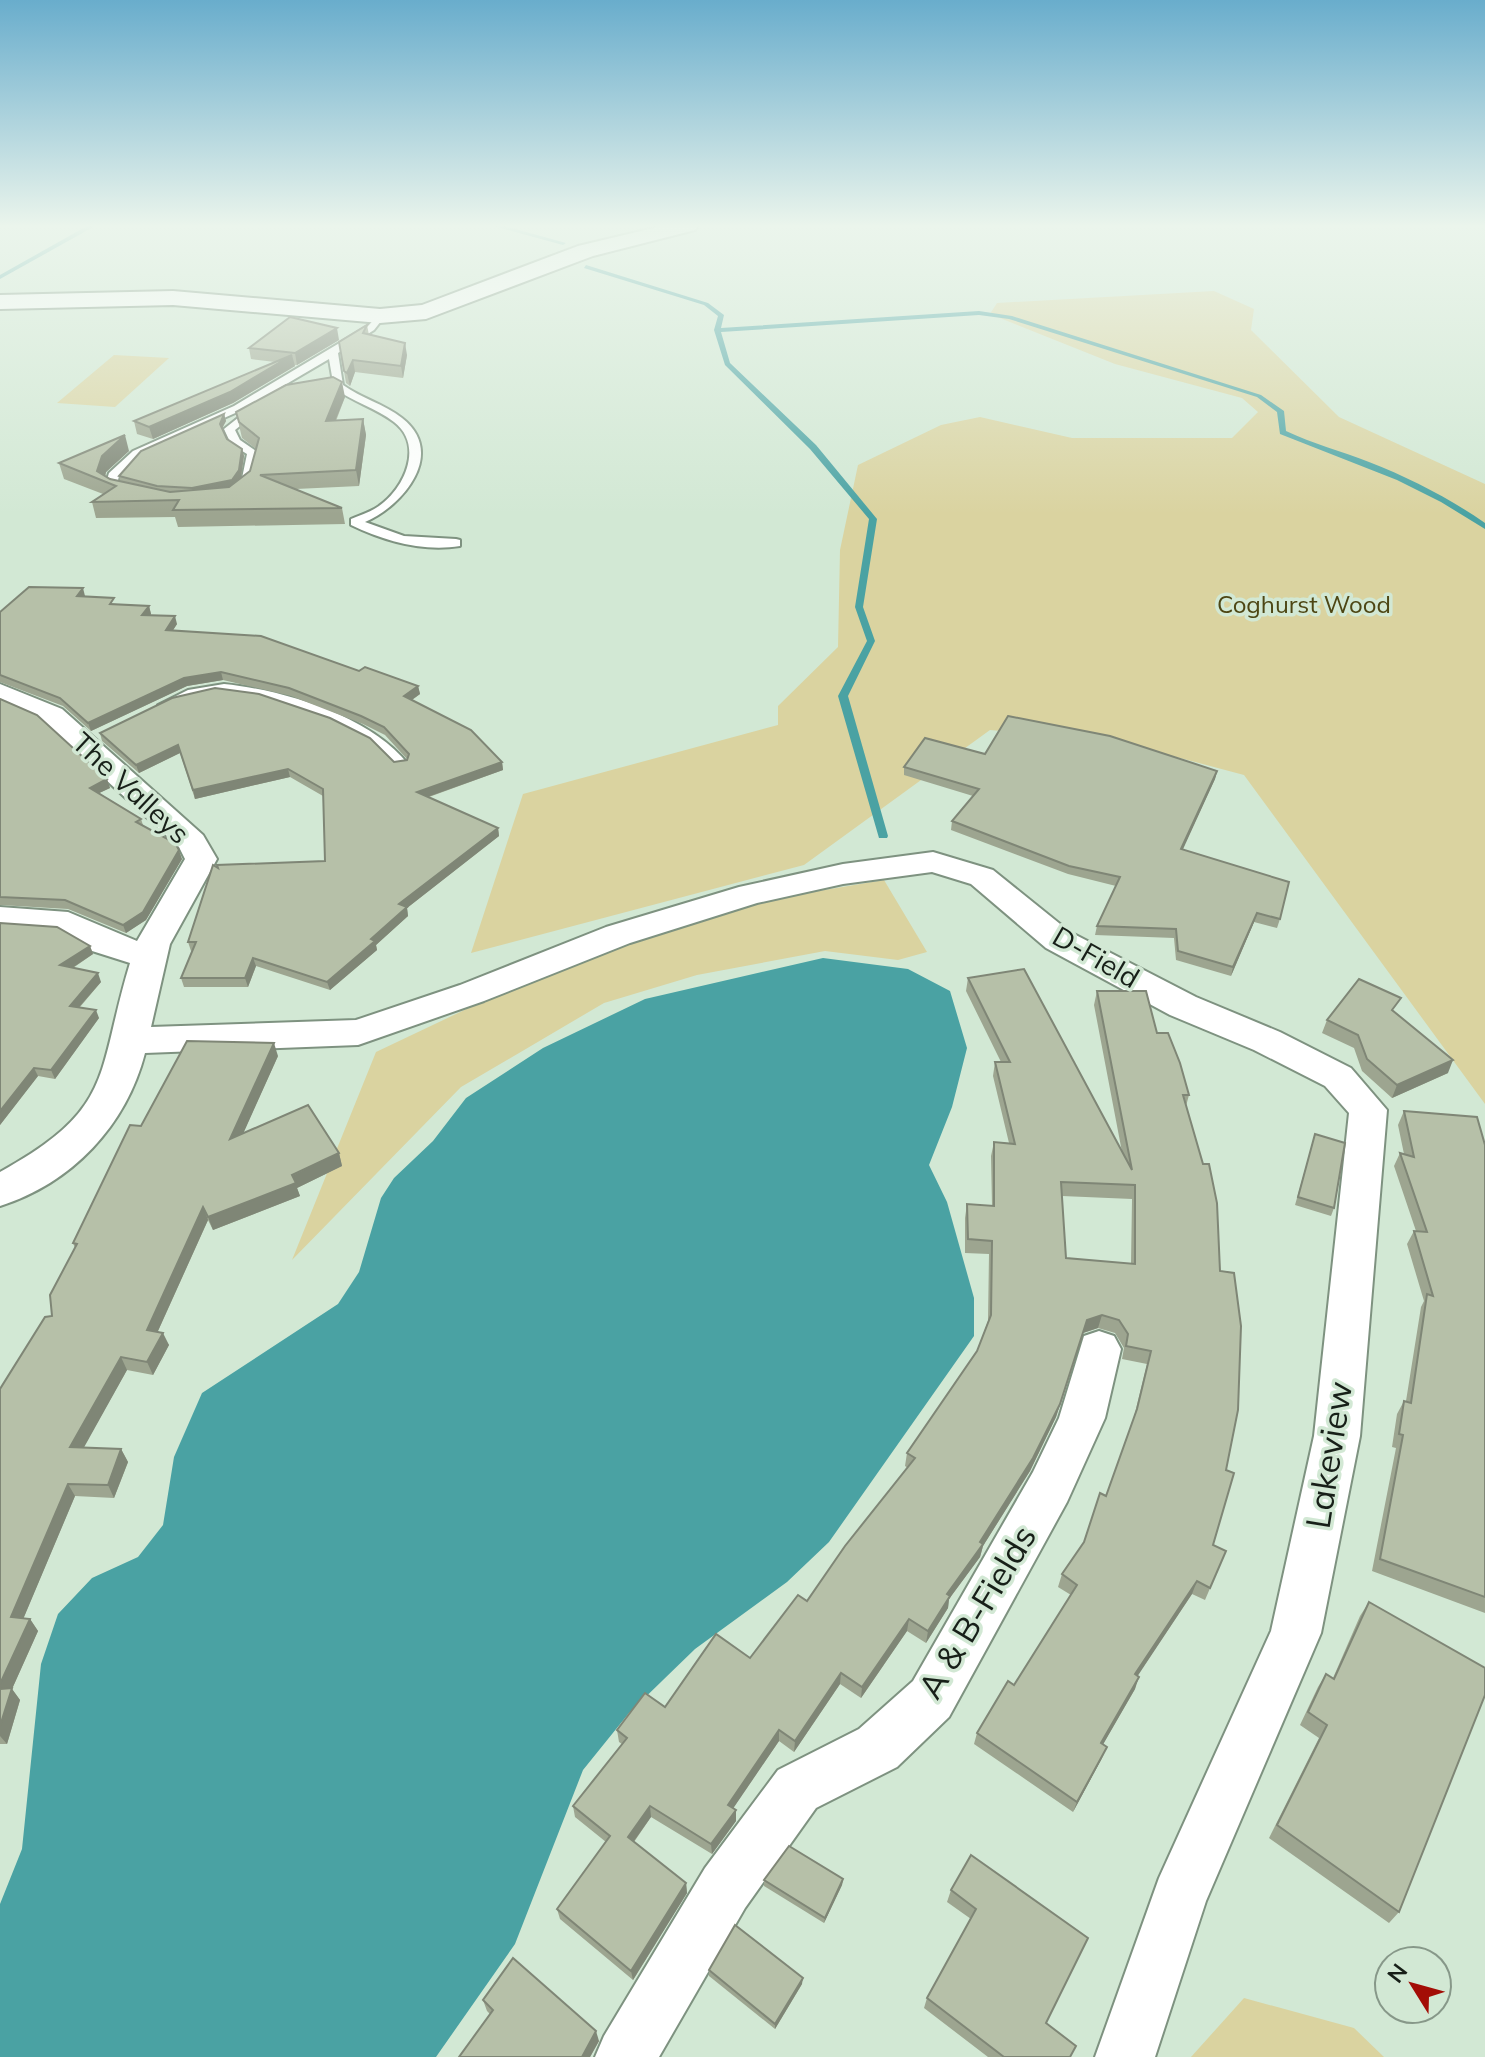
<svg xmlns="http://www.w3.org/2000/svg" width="1485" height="2057" viewBox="0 0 1485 2057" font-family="Mulish,sans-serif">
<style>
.green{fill:#dad3a0}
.water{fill:#4aa2a3}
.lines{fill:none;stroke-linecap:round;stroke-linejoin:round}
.stream{fill:#4aa2a3;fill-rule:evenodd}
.service-casing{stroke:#7e9280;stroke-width:4}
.minor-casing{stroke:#7e9280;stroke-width:4}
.tertiary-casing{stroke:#7e9280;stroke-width:4}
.service{fill:#fff;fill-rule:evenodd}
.minor{fill:#fff;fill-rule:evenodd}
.tertiary{fill:#fff;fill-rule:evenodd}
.wall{fill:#9da590;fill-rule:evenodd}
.shaded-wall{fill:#7f8676}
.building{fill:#b6c0a8;stroke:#7f8676;stroke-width:2;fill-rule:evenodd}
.labels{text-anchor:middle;stroke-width:7;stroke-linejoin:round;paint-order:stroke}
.far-park-label{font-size:24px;fill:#4d4614;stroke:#d2e8d4}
.street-label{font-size:28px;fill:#171f18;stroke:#d2e8d4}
.near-street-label{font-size:34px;fill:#171f18;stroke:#d2e8d4}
</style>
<rect width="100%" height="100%" fill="#d2e8d4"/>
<g class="green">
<path d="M 1214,291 L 1254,309 L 1251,330 L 1339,417 L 1485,484 L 1485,1104 L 1244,775 L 1120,742 L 990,730 L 804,865 L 471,953 L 523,794 L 778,725 L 778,706 L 838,647 L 840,550 L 858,465 L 941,425 L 980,417 L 1072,438 L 1232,438 L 1258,412 L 1242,398 L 1115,364 L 990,314 L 997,303 Z"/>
<path d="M 114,355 L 169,358 L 115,407 L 57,403 Z"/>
<path d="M 884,880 L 927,952 L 898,960 L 825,951 L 697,975 L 604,1003 L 461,1087 L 292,1260 L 376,1052 L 658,918 Z"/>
<path d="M 1244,1998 L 1354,2028 L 1384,2057 L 1191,2057 Z"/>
</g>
<path class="water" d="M 823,958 L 908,969 L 950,991 L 967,1048 L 952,1107 L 929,1165 L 947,1202 L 974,1298 L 974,1336 L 829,1542 L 787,1582 L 695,1649 L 629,1713 L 583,1770 L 515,1944 L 436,2057 L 0,2057 L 0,1904 L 22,1849 L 41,1664 L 58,1614 L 92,1578 L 138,1557 L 163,1525 L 174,1457 L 202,1393 L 338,1304 L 359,1272 L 381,1198 L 394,1178 L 433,1141 L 466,1098 L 543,1048 L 645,999 Z"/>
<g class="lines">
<g class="stream">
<path d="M 87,226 L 95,226 L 0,279 L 0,275 Z"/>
<path d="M 493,226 L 504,226 L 566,243 L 563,245 Z"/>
<path d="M 586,265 L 708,303 L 724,315 L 721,328 L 979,311 L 1012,316 L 1261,395 L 1284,411 L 1286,431 C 1313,444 1341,451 1369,462 C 1410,478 1449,498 1485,523 L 1485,529 L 1441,502 L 1397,480 L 1280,434 L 1277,412 L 1257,397 L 1009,319 L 979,315 L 721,332 L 730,363 L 816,445 L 877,519 L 863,607 L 875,641 L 848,696 L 888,836 L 887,838 L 879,838 L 838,696 L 867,641 L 855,607 L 869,519 L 810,449 L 725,365 L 714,330 L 718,316 L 704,305 L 584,268 Z"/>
</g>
<defs>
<g id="service">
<path d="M 380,313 L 385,316 L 374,330 L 338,353 L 343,385 C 361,398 384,404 402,418 C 447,453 403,506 365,522 L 404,536 L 456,539 L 460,540 L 460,546 C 423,552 384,541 351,525 L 351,519 C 360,515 371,512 379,506 C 405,488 424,445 394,422 C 376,408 353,402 334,388 L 329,359 L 242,410 L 141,455 L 119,476 L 117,485 L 127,493 L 127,497 L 119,497 L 105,486 L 109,473 L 133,451 L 234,406 L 368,326 Z"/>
<path d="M 253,406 L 262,408 L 235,430 L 240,440 L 259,453 L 253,484 L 239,495 L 233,492 L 241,483 L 247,454 L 231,444 L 224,429 Z"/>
<path d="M 224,684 C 284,690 370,716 408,764 L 406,767 L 396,767 C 389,760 383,751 374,745 C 340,719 254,688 211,693 C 195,695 181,705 165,709 L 158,705 L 188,690 Z"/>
</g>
<g id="minor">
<path d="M 0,684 L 62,709 L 203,835 L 217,859 L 170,944 L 151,1027 L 356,1020 L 460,985 L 606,927 L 739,887 L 843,864 L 933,852 L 993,870 L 1070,932 L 1196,997 L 1280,1032 L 1351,1068 L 1387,1110 L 1360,1436 L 1321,1633 L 1206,1901 L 1155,2057 L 1095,2057 L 1159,1878 L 1271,1631 L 1314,1436 L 1349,1113 L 1325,1086 L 1254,1050 L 1170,1015 L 1070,961 L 1046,948 L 971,884 L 932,872 L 843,884 L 757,903 L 630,943 L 484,1001 L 358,1045 L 145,1053 C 126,1126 72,1183 0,1206 L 0,1172 C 116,1108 96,1075 130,963 L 89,950 L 61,933 L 0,929 L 0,907 L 68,912 L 137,941 L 185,859 L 179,847 L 42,721 L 0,702 Z"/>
<path d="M 1099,1331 L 1114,1336 L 1121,1349 L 1105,1418 L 1067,1502 L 949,1717 L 897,1767 L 816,1808 L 745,1908 L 659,2057 L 595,2057 L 604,2036 L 705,1868 L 778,1770 L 859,1729 L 913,1681 L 1033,1472 L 1059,1418 L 1084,1336 Z"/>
</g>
<path id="tertiary" d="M 662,226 L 698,226 L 695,230 L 593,256 L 426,319 L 380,323 L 173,305 L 0,309 L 0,295 L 173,291 L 380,309 L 422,305 L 578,246 Z"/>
</defs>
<use href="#service" class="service-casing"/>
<use href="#minor" class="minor-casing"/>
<use href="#tertiary" class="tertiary-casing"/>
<use href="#service" class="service"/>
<use href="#minor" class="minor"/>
<use href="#tertiary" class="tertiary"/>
</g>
<g class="wall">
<path d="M 367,325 L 369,335 L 407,355 L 403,378 L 355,372 L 350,386 L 346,383 L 344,371 Z"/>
<path d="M 339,340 L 297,365 L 294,365 L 295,366 L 233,403 L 153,439 L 137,434 L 134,421 L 275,362 L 251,359 L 249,348 Z"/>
<path d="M 345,397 L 336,421 L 363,419 L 366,435 L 359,486 L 296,489 L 342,508 L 345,524 L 178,527 L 175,517 L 96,518 L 92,502 L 103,494 L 64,479 L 59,463 L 129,451 L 106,472 L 105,476 L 110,479 L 120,481 L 119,476 L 224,414 L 226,421 L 222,429 L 227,439 L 242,449 L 244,456 L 241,477 L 239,480 L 250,471 L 256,449 L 242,438 L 236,412 Z"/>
<path d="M 85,596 L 116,604 L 149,606 L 151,614 L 150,615 L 177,624 L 173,630 L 359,671 L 418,686 L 420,694 L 412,700 L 502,762 L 503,770 L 429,797 L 498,828 L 499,836 L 407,908 L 408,916 L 376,945 L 377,950 L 330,990 L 256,966 L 248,987 L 184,987 L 181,978 L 193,950 L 191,951 L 188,942 L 218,868 L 325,861 L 323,796 L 290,777 L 195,799 L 180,753 L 139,773 L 102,741 L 100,733 L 394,762 L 407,760 L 407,759 L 385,735 L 363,724 L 291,696 L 223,680 L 187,686 L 91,731 L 63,706 L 0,682 L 0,612 Z"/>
<path d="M 0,699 L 107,779 L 110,788 L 99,793 L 141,819 L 143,825 L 182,859 L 146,920 L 126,933 L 68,909 L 0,905 Z"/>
<path d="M 985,754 L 1217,771 L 1215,779 L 1182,850 L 1280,919 L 1277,928 L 1254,922 L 1231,976 L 1176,960 L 1174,938 L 1095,935 L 1097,926 L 1116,886 L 1068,874 L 951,830 L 952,821 L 973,796 L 904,775 L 904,767 Z"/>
<path d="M 0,923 L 90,946 L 93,954 L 73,968 L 101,982 L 80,1007 L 99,1018 L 55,1079 L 38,1076 L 0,1125 Z"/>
<path d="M 968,978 L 1122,1152 L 1094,1005 L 1097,991 L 1157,1033 L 1189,1095 L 1186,1106 L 1213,1545 L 1226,1551 L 1205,1600 L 1192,1594 L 1137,1676 L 1135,1689 L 1103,1744 L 1102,1758 L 1073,1812 L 974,1744 L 977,1733 L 1014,1685 L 1071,1595 L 1058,1587 L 1062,1574 L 1084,1542 L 1106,1496 L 1134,1417 L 1147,1364 L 1122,1359 L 1124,1348 L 1115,1333 L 1098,1328 L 1083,1333 L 1056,1417 L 1030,1471 L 983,1546 L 980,1557 L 949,1599 L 948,1608 L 926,1643 L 907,1631 L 861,1698 L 840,1684 L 794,1752 L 779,1741 L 733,1808 L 736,1821 L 712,1854 L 651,1817 L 634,1842 L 686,1883 L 687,1893 L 633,1980 L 560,1919 L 557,1909 L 606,1842 L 575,1817 L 573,1806 L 622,1744 L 619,1742 L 617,1730 L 665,1707 L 750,1658 L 807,1601 L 908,1468 L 905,1466 L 907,1453 L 977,1351 L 988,1321 L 989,1254 L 965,1253 L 965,1218 L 967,1204 L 992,1206 L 991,1156 L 994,1142 L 1009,1143 L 993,1076 L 995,1062 L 1001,1062 L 966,991 ZM 1062,1196 L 1132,1199 L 1131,1264 L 1066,1258 Z"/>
<path d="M 1395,1012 L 1448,1073 L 1392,1098 L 1362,1071 L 1354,1048 L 1322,1033 L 1327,1020 Z"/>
<path d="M 278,1056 L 243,1133 L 339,1153 L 342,1166 L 297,1188 L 300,1196 L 213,1230 L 208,1220 L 158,1331 L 169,1345 L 153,1375 L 127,1370 L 83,1448 L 121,1449 L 128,1462 L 114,1498 L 75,1496 L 23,1619 L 30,1619 L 38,1631 L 12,1689 L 20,1700 L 7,1744 L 0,1744 L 0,1389 L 52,1316 L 75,1248 L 73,1243 L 141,1126 Z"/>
<path d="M 1404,1111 L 1485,1145 L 1485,1613 L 1372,1571 L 1396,1448 L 1392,1447 L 1397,1414 L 1404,1401 L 1406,1401 L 1421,1307 L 1424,1301 L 1407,1244 L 1414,1231 L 1416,1231 L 1394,1166 L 1400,1153 L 1404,1154 L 1398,1125 Z"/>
<path d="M 1315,1134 L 1334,1208 L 1331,1216 L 1295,1205 Z"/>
<path d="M 1369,1602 L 1399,1912 L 1389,1923 L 1269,1838 L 1319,1738 L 1300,1725 L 1318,1687 L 1326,1674 L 1333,1678 L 1360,1616 Z"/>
<path d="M 971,1855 L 1046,2023 L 1070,2057 L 988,2057 L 924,2008 L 927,1998 L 971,1919 L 947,1902 L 951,1890 Z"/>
<path d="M 843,1879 L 842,1885 L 824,1923 L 764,1886 L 764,1880 Z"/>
<path d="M 709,1970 L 802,1984 L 775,2029 L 709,1976 Z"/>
<path d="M 483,2000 L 599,2041 L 590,2057 L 459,2057 L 490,2014 L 487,2011 Z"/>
</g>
<g class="shaded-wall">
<path d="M 337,328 L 339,340 L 297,365 L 295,353 Z"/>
<path d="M 405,343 L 407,355 L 403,378 L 401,366 Z"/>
<path d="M 292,355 L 295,366 L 233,403 L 153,439 L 149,427 Z"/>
<path d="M 353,360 L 355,372 L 350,386 L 347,373 Z"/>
<path d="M 342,382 L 345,397 L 329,436 L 326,421 Z"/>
<path d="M 224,414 L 226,421 L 221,430 L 220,424 Z"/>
<path d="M 363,419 L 366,435 L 359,486 L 356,470 Z"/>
<path d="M 125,435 L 129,451 L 106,472 L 104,481 L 97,471 L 102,456 Z"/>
<path d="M 242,449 L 244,456 L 241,477 L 233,486 L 194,495 L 192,488 Z"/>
<path d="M 83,588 L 85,596 L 80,604 L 77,596 Z"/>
<path d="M 149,606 L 151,614 L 145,623 L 142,615 Z"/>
<path d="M 175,616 L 177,624 L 168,638 L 166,630 Z"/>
<path d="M 221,672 L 223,680 L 187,686 L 91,731 L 88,723 L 184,678 Z"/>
<path d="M 418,686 L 420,694 L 406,704 L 404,696 Z"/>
<path d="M 178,745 L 180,753 L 139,773 L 136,765 Z"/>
<path d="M 502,762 L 503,770 L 419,800 L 417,792 Z"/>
<path d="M 288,769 L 290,777 L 195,799 L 193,790 Z"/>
<path d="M 1217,771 L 1215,779 L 1179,858 L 1181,849 Z"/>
<path d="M 107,779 L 110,788 L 93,796 L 90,788 Z"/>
<path d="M 498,828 L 499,836 L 407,908 L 408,916 L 376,945 L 377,950 L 330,990 L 327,982 L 371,939 L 399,904 Z"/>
<path d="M 179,850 L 182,859 L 146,920 L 126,933 L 123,925 Z"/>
<path d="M 1257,913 L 1254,922 L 1231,976 L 1233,967 Z"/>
<path d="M 90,946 L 93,954 L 63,974 L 60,965 Z"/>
<path d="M 253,958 L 256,966 L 248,987 L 245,978 Z"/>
<path d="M 98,973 L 101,982 L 73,1014 L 70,1006 Z"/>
<path d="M 96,1010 L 99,1018 L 55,1079 L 51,1070 Z"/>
<path d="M 274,1043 L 278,1056 L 235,1152 L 230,1139 Z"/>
<path d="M 1453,1060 L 1448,1073 L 1392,1098 L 1397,1085 Z"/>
<path d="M 34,1068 L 38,1076 L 0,1125 L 0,1111 Z"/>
<path d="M 339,1153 L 342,1166 L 297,1188 L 300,1196 L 213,1230 L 208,1217 Z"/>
<path d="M 203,1207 L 208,1220 L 153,1342 L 147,1330 Z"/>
<path d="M 1102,1315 L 1098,1328 L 1083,1333 L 1056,1417 L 1030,1471 L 983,1546 L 980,1557 L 949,1599 L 948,1608 L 926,1643 L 928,1631 L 947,1594 L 980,1542 L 1087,1320 Z"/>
<path d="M 163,1333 L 169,1345 L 153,1375 L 147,1362 Z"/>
<path d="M 121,1357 L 127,1370 L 77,1460 L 70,1447 Z"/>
<path d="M 121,1449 L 128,1462 L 114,1498 L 108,1485 Z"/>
<path d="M 68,1484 L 75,1496 L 19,1629 L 11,1617 Z"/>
<path d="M 1197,1581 L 1192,1594 L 1131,1686 L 1135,1674 Z"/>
<path d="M 30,1619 L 38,1631 L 12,1689 L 20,1700 L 7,1744 L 0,1736 L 0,1684 Z"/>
<path d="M 909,1619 L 907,1631 L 861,1698 L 862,1687 Z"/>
<path d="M 841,1673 L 840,1684 L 794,1752 L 795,1741 Z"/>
<path d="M 1139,1677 L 1135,1689 L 1097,1755 L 1101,1743 Z"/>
<path d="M 779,1730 L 779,1741 L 728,1816 L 728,1805 Z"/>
<path d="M 1107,1747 L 1102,1758 L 1073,1812 L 1077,1802 Z"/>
<path d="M 650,1806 L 651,1817 L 629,1848 L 628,1837 Z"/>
<path d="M 736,1810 L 736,1821 L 712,1854 L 711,1844 Z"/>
<path d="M 843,1879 L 842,1885 L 824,1923 L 825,1918 Z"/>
<path d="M 686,1883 L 687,1893 L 633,1980 L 631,1971 Z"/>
<path d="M 803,1978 L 802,1984 L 775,2029 L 775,2024 Z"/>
<path d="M 596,2031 L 599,2041 L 590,2057 L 582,2057 Z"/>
</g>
<g class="building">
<path d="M 290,317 L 337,328 L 295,353 L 249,348 Z"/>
<path d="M 367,325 L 363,333 L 405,343 L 401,366 L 353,360 L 347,373 L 344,371 L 339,342 Z"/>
<path d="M 292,355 L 230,392 L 149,427 L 134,421 Z"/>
<path d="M 333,377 L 342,382 L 326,421 L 363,419 L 356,470 L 260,475 L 342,508 L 173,510 L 179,500 L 92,502 L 116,486 L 59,463 L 125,435 L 102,456 L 97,471 L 110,479 L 170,492 L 229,487 L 250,471 L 259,438 L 239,422 L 236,412 L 286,385 Z"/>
<path d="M 224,414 L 220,424 L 227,439 L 242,449 L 239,470 L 232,480 L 192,488 L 157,486 L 119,476 L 141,451 Z"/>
<path d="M 29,587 L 83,588 L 77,596 L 114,598 L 110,604 L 149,606 L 142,615 L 175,616 L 166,630 L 261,636 L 359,671 L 365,667 L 418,686 L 404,696 L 471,730 L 502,762 L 417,792 L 498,828 L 399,904 L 407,907 L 371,939 L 375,941 L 327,982 L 253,958 L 245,978 L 181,978 L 196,942 L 188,942 L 213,865 L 218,868 L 217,865 L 325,861 L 323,789 L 288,769 L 193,790 L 178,745 L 136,765 L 100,733 L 172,698 L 215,688 L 259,694 L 330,718 L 370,738 L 394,762 L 407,760 L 409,754 L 384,727 L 361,716 L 289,688 L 221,672 L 184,678 L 88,723 L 60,698 L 0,675 L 0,612 Z"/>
<path d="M 0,699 L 37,715 L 107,779 L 90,788 L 141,819 L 136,822 L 175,843 L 179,850 L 143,912 L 123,925 L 65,900 L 0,897 Z"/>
<path d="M 1008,716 L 1110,736 L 1217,771 L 1181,849 L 1289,882 L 1280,919 L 1257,913 L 1233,967 L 1178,951 L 1176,929 L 1097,926 L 1120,877 L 1069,866 L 952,821 L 979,789 L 904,767 L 925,738 L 985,754 Z"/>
<path d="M 0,923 L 57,927 L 90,946 L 60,965 L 98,973 L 70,1006 L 96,1010 L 51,1070 L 34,1068 L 0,1111 Z"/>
<path d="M 1024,969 L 1132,1170 L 1097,991 L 1146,991 L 1157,1033 L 1168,1033 L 1180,1063 L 1189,1095 L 1183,1095 L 1203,1164 L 1209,1164 L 1217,1203 L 1220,1271 L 1234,1273 L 1241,1326 L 1238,1410 L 1226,1470 L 1234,1473 L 1213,1545 L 1226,1551 L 1210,1588 L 1197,1581 L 1135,1674 L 1139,1677 L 1101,1743 L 1107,1747 L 1077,1802 L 977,1733 L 1008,1681 L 1014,1685 L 1077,1585 L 1062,1574 L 1084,1542 L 1100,1493 L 1106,1496 L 1137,1409 L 1151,1351 L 1126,1346 L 1128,1334 L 1119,1320 L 1102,1315 L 1087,1320 L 1060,1404 L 1033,1458 L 980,1542 L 983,1544 L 947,1594 L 950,1596 L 928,1631 L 909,1619 L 862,1687 L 841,1673 L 795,1741 L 779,1730 L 728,1805 L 736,1810 L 711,1844 L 650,1806 L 628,1837 L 686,1883 L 631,1971 L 557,1909 L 610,1836 L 573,1806 L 627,1738 L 617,1730 L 645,1693 L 665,1707 L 716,1634 L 750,1658 L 798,1595 L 807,1601 L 845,1546 L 915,1458 L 907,1453 L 977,1351 L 991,1315 L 992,1241 L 968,1239 L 967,1204 L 994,1206 L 994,1142 L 1015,1144 L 995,1062 L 1010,1062 L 968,978 ZM 1061,1182 L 1135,1185 L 1135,1264 L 1066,1258 Z"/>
<path d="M 1359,979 L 1401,998 L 1392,1010 L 1453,1060 L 1397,1085 L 1367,1059 L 1358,1035 L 1327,1020 Z"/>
<path d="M 187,1041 L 274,1043 L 230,1139 L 308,1105 L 339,1153 L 292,1175 L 296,1183 L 208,1217 L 203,1207 L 147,1330 L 163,1333 L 147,1362 L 121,1357 L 70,1447 L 121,1449 L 108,1485 L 68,1484 L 11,1617 L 30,1619 L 0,1684 L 0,1389 L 45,1317 L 52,1316 L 50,1295 L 77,1244 L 73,1243 L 130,1125 L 141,1126 Z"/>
<path d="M 1404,1111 L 1477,1117 L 1485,1145 L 1485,1597 L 1380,1559 L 1403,1435 L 1399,1434 L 1404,1401 L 1411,1403 L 1427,1294 L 1433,1296 L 1414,1231 L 1427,1232 L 1400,1153 L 1414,1157 Z"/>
<path d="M 1315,1134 L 1345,1143 L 1334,1208 L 1298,1197 Z"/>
<path d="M 1369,1602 L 1485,1668 L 1485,1695 L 1399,1912 L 1277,1825 L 1327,1725 L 1308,1712 L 1326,1674 L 1334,1679 Z"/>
<path d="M 12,1688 L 0,1726 L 0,1689 Z"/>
<path d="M 789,1846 L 843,1879 L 825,1918 L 764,1880 Z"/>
<path d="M 971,1855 L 1088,1938 L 1046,2023 L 1076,2046 L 1070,2057 L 1004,2057 L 927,1998 L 976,1909 L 951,1890 Z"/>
<path d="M 735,1925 L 803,1978 L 775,2024 L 709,1970 Z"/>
<path d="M 513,1958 L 596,2031 L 582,2057 L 459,2057 L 493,2010 L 483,2000 Z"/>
</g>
<linearGradient id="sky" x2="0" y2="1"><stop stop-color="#69adcc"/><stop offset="0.44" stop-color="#ebf5ec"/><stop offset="1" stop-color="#ebf5ec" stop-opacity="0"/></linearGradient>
<rect width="1485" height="514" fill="url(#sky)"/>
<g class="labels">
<g class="far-park-label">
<text x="1304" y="613">Coghurst Wood</text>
</g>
<g class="street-label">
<text transform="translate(131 788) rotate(43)" y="10">The Valleys</text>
<text transform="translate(1096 957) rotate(30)" y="10">D-Field</text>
</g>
<g class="near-street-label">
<text transform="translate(1329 1455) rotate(-81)" y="12">Lakeview</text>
<text transform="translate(977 1612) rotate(-59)" y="12">A &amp; B-Fields</text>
</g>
</g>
<g transform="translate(1413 1985) rotate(307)"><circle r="38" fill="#d2e8d4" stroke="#879889" stroke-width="2"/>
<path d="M0-6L14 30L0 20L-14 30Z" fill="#a30d06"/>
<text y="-12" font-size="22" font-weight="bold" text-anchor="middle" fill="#171f18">N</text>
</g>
</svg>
